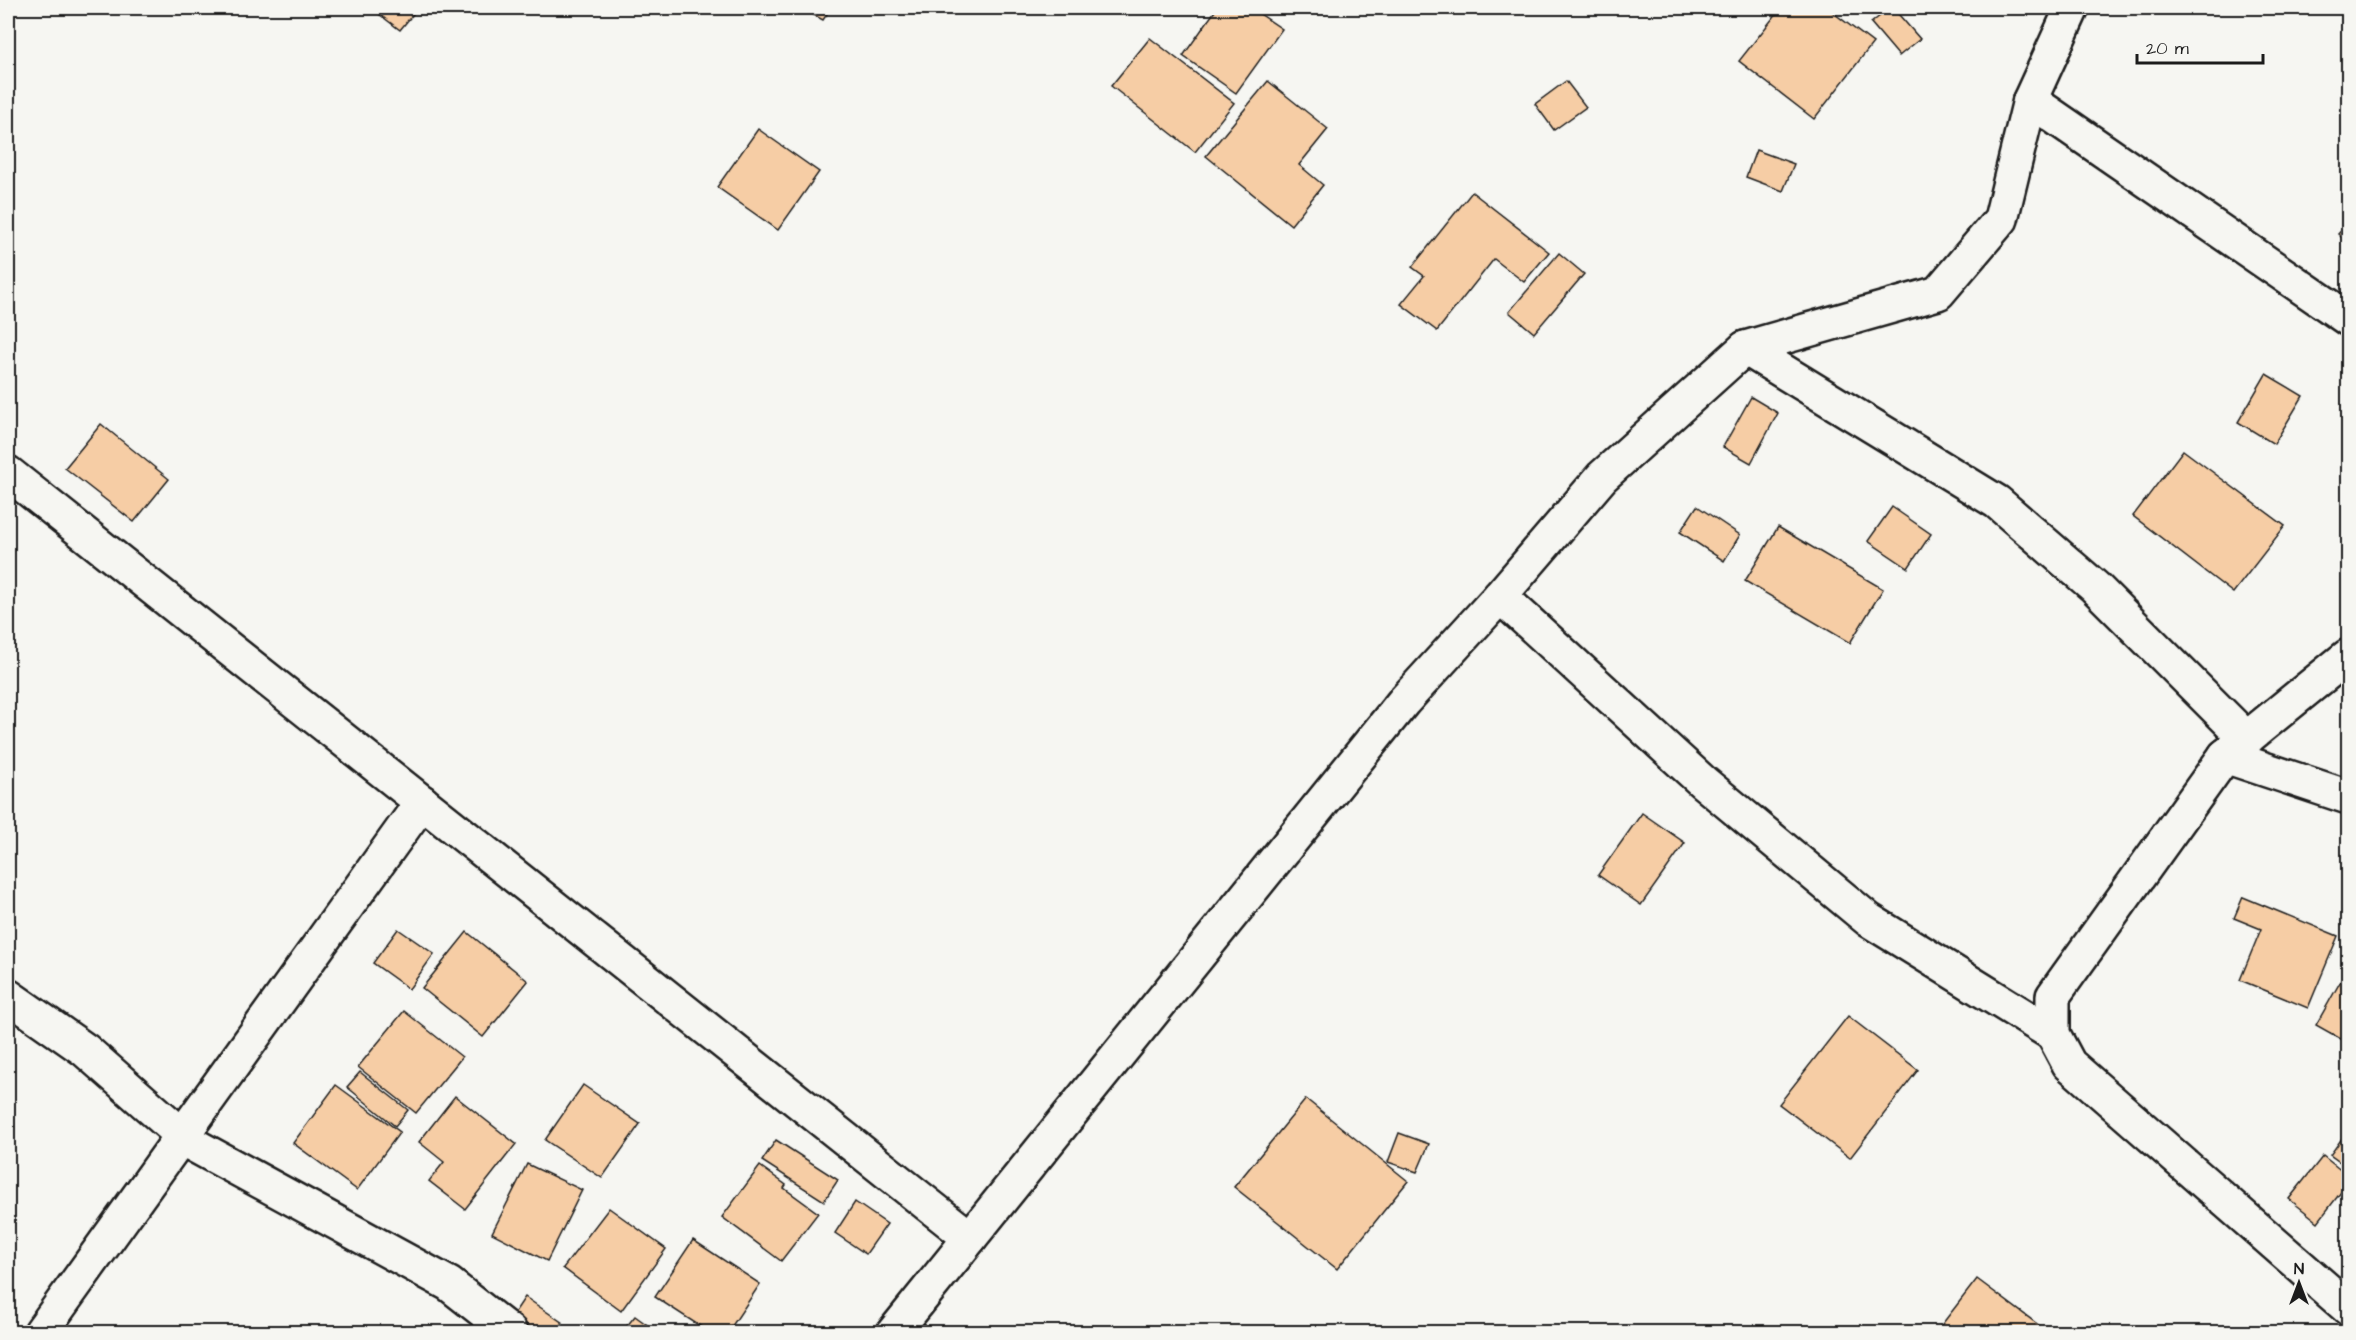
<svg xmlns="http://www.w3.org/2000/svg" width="2356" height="1340" viewBox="0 0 2356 1340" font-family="'Architects Daughter',sans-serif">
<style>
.building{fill:#f6cda5;stroke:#1c1c1c;stroke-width:1.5}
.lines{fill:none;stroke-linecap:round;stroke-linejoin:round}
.street-casing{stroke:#1c1c1c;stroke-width:38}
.street{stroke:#f6f6f2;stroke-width:33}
</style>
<rect width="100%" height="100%" fill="#f6f6f2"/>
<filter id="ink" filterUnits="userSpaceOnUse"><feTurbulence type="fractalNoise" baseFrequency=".0167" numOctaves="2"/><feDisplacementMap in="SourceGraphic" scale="12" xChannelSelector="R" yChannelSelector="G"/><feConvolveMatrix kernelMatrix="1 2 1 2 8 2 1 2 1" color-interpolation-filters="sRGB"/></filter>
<g filter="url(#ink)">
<g class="building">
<path d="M 371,8 L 418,8 L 400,30 Z"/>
<path d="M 801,8 L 831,8 L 823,20 Z"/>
<path d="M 1217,8 L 1251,8 L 1282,29 L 1236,93 L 1183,56 Z"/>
<path d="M 1781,8 L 1827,8 L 1873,43 L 1814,119 L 1739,61 Z"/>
<path d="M 1890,8 L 1893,8 L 1920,39 L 1899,56 L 1871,23 Z"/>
<path d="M 1150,38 L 1234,103 L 1195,152 L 1111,86 Z"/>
<path d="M 1268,81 L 1328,129 L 1299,165 L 1323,185 L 1291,225 L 1206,156 Z"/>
<path d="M 1566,81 L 1586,107 L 1554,130 L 1535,104 Z"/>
<path d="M 758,129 L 819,172 L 778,230 L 717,187 Z"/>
<path d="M 1756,150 L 1794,164 L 1783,191 L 1746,177 Z"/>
<path d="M 1472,192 L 1549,252 L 1524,282 L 1494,259 L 1437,331 L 1401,304 L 1424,276 L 1412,267 Z"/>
<path d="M 2348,223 L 2348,243 L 2338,234 Z"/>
<path d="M 1559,253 L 1584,274 L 1534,333 L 1509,312 Z"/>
<path d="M 2266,374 L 2303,396 L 2274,444 L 2238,422 Z"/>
<path d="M 1751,397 L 1778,413 L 1751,463 L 1723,447 Z"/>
<path d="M 101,424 L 169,479 L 134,522 L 65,468 Z"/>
<path d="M 2183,450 L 2285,526 L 2233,593 L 2133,516 Z"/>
<path d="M 1697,506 L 1740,535 L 1724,561 L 1680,532 Z"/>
<path d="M 1892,507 L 1931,534 L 1908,568 L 1868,541 Z"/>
<path d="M 1778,527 L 1883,589 L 1850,643 L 1745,581 Z"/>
<path d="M 1642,813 L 1685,843 L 1641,905 L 1598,875 Z"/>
<path d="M 2243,897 L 2338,936 L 2308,1008 L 2240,980 L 2261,929 L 2234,918 Z"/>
<path d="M 398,929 L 434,954 L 409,989 L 373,963 Z"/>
<path d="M 467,932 L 528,981 L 483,1037 L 422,988 Z"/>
<path d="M 2348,968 L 2348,1043 L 2316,1025 Z"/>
<path d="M 404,1011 L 462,1057 L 416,1113 L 358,1067 Z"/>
<path d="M 1848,1016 L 1918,1070 L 1850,1158 L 1779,1104 Z"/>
<path d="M 360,1072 L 408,1110 L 395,1126 L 347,1087 Z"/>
<path d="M 336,1085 L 400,1132 L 357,1190 L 293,1143 Z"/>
<path d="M 583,1085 L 640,1124 L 602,1178 L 545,1140 Z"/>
<path d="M 455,1096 L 516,1144 L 465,1209 L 429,1181 L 444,1162 L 419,1142 Z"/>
<path d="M 1306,1099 L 1408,1181 L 1337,1269 L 1234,1187 Z"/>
<path d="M 2348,1130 L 2348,1168 L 2330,1155 Z"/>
<path d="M 1399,1133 L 1429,1144 L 1417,1172 L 1388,1162 Z"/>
<path d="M 776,1140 L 838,1180 L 824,1201 L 762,1161 Z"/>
<path d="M 2323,1156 L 2348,1176 L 2348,1183 L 2318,1222 L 2289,1199 Z"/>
<path d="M 527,1164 L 582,1190 L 547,1261 L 492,1233 Z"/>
<path d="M 760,1166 L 786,1185 L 784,1188 L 818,1213 L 781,1261 L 722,1217 Z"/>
<path d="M 855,1202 L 887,1224 L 866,1254 L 835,1233 Z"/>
<path d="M 609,1208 L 666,1249 L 621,1311 L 563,1268 Z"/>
<path d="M 693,1240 L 760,1284 L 728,1332 L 709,1332 L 655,1297 Z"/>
<path d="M 1977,1279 L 2048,1332 L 1936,1332 Z"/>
<path d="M 525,1297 L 563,1323 L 557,1332 L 532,1332 L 511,1318 Z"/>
<path d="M 635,1316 L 657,1332 L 622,1332 Z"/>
</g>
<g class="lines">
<defs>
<g id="street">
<path d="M 2030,100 L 2348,319"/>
<path d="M 1745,348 L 1997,502 L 2095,587 L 2247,739"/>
<path d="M 8,473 L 970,1238"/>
<path d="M 1500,596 L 1703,782 L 1869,920 L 2053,1034"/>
<path d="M 2348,656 L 2225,756 L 2053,996 L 2053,1034 L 2069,1064 L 2348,1308"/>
<path d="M 2225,756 L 2348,797"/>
<path d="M 8,996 L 85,1050 L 192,1144 L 449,1284 L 510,1332"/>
<path d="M 41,1332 L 422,802"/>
<path d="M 894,1332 L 1404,701 L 1500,596 L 1602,477 L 1745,348 L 1938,293 L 2001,219 L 2030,100 L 2072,8"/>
</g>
</defs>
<use href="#street" class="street-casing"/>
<use href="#street" class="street"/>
</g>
</g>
<rect width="2356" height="1340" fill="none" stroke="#f6f6f2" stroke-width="30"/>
<rect x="15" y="15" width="2326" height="1310" fill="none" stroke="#1c1c1c" stroke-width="2" filter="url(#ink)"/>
<g transform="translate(2299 1283)" stroke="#f6f6f2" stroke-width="4.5" paint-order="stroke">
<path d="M0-4.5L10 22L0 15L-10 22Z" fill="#1c1c1c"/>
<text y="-9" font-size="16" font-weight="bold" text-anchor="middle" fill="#1c1c1c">N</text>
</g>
<path d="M2137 54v9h126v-9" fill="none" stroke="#1c1c1c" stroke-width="3"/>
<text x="2146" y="54" font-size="18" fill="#1c1c1c" stroke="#f6f6f2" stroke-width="4.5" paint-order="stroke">20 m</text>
</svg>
